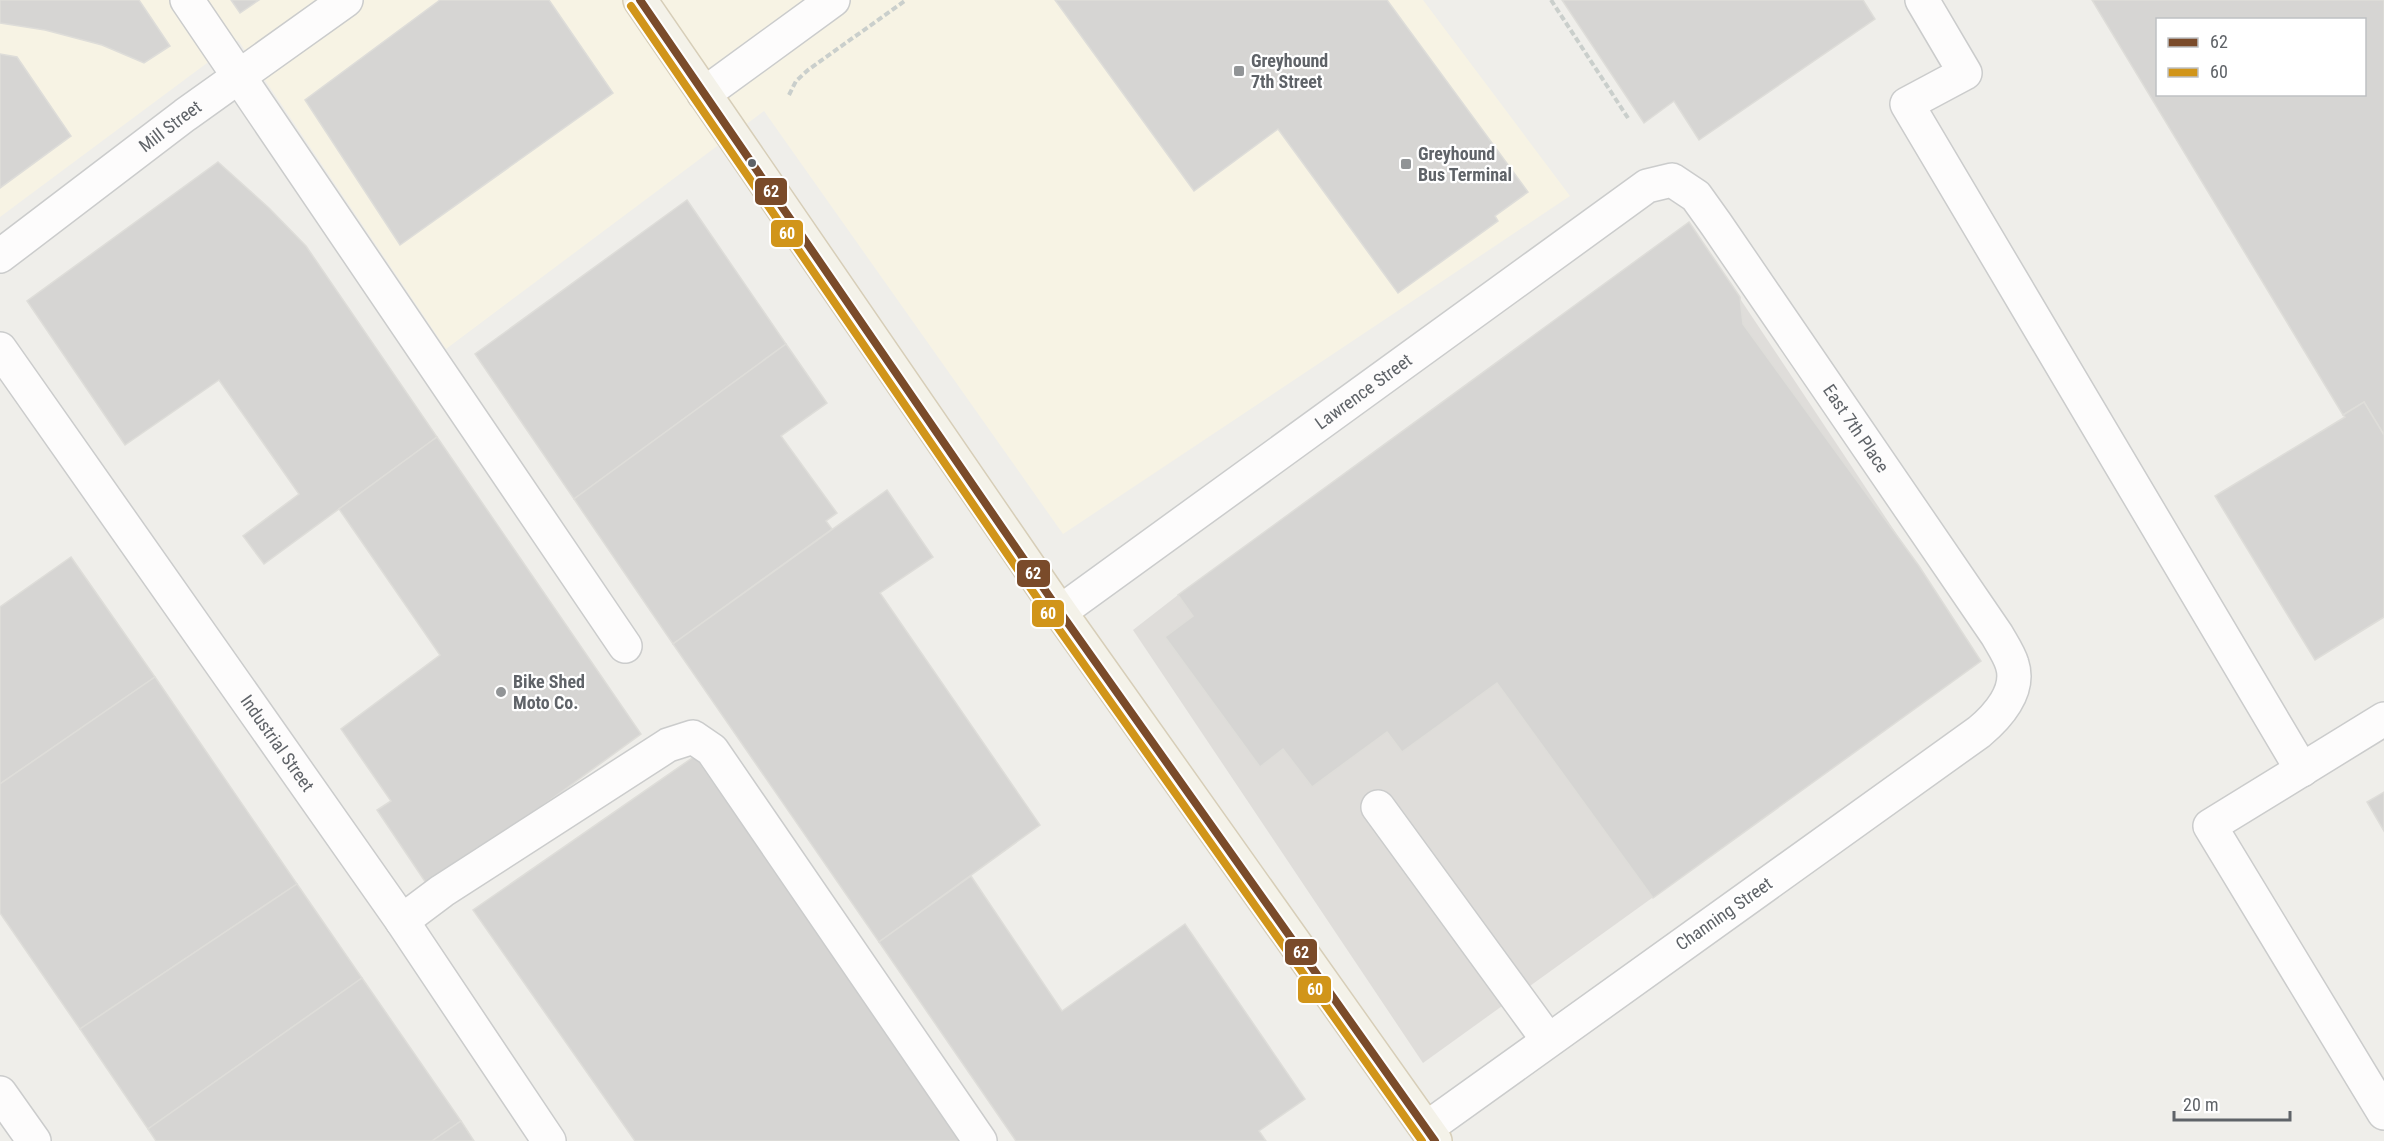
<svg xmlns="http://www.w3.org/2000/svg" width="2384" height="1141" viewBox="0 0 2384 1141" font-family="'Roboto Condensed',sans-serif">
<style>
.commercial{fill:#f7f3e4}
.industrial{fill:#dfddda}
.building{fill:#d6d5d3;stroke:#deddd9;stroke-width:1.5;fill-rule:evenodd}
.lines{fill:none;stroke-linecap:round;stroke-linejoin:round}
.minor-casing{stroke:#cbcccc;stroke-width:36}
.major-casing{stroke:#d7ceb8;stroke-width:36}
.path{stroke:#cacfcc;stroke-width:4;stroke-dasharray:6 3;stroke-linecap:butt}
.minor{stroke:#fdfcfc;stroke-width:33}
.major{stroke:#f4f2e9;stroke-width:33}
.bus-1-casing{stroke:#fff;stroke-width:12}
.bus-2-casing{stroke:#fff;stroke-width:12}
.bus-1{stroke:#7a4b2a;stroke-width:8}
.bus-2{stroke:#d1951a;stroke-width:8}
.poi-dot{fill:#919496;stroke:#fff;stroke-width:2}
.bus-dot{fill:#5f6368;stroke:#fff;stroke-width:2}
.labels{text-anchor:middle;stroke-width:4.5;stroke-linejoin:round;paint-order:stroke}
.poi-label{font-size:18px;font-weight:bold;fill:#5f6368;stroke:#fff;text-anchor:start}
.street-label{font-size:18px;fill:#5f6368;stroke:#fff}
.line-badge{stroke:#fff;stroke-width:2}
.badge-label{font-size:16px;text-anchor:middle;font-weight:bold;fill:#fff}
</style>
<rect width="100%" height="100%" fill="#efeeea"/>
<path class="commercial" d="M 0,0 L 1423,0 L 1570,196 L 1063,534 L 764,111 L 446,349 L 238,40 L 0,217 Z"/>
<path class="industrial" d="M 1689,222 L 1981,661 L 1423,1063 L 1133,630 L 1178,595 Z"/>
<g class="building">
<path d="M 0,0 L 139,0 L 170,46 L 144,63 L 102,45 L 45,30 L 0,23 Z"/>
<path d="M 231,0 L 259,0 L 240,13 Z"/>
<path d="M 440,0 L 549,0 L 613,93 L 400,245 L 305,100 Z"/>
<path d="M 1055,0 L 1387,0 L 1528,192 L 1495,216 L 1498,221 L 1398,293 L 1278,129 L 1194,191 Z"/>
<path d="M 1562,0 L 1863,0 L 1875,19 L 1699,140 L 1674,101 L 1644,123 Z"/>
<path d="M 2092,0 L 2384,0 L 2384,435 L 2364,402 L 2343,415 ZM 2158,20 L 2364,20 L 2364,94 L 2158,94 Z"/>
<path d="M 0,54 L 17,57 L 71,136 L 0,188 Z"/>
<path d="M 218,162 L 269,208 L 306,246 L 437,437 L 264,564 L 243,536 L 299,494 L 219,380 L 125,445 L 27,301 Z"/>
<path d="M 687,200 L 786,344 L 574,499 L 475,354 Z"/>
<path d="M 1689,222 L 1740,297 L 1743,324 L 1919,566 L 1981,661 L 1653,898 L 1497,683 L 1402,752 L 1387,732 L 1312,787 L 1283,749 L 1260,767 L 1165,637 L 1193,616 L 1178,595 Z"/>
<path d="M 786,344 L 827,403 L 781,436 L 837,513 L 826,521 L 832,529 L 673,644 L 574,499 Z"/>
<path d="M 2364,402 L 2384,435 L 2384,617 L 2315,660 L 2215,496 L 2345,417 L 2343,415 Z"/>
<path d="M 437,437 L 641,734 L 479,852 L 477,848 L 426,883 L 377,810 L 391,801 L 341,729 L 440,655 L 339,509 Z"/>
<path d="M 887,490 L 933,557 L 880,593 L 1040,825 L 879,942 L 673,644 Z"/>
<path d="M 71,557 L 155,677 L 0,784 L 0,607 Z"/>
<path d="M 155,677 L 297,884 L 80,1029 L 0,913 L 0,784 Z"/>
<path d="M 695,756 L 963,1141 L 635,1141 L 473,910 Z"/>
<path d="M 2384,792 L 2384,831 L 2367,802 Z"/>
<path d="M 971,876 L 1062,1011 L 1185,924 L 1305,1099 L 1259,1131 L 1266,1141 L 1016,1141 L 879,942 Z"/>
<path d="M 297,884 L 362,978 L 148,1129 L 80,1029 Z"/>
<path d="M 362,978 L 461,1121 L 432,1141 L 156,1141 L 148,1129 Z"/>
<path d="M 461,1121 L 474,1141 L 432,1141 Z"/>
</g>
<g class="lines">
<defs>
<g id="minor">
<path d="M 187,0 L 625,646"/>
<path d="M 1922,0 L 1965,73 L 1907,104 L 2302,770"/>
<path d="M 704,94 L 833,0"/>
<path id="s1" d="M 0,256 L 185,115 L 346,0"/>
<path id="s2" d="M 0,349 L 402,921 L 549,1141"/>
<path id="s3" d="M 1060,612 L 1647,186 L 1672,180 L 1696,196 L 1716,224 L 1997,635 C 2002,644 2009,654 2012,664 C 2021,691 1997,717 1979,732 L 1427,1128"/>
<path d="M 2384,719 L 2210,826 L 2384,1113"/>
<path d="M 1378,807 L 1548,1040"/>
<path d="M 402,921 L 442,891 L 668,745 L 693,737 L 712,750 L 980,1141"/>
<path d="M 0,1093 L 34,1141"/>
</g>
<path id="major" d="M 640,0 L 1060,612 L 1435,1141"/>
</defs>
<use href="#minor" class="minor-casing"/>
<use href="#major" class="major-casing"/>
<g class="path">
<path d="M 1551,0 L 1628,118"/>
<path d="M 789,95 L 796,81 L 808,70 L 906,0"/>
</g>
<use href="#minor" class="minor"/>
<use href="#major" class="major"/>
<defs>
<path id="bus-1" d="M 640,0 L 1060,612 L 1435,1141"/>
<path id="bus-2" d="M 631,6 L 1051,618 L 1422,1141"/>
</defs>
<use href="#bus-1" class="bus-1-casing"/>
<use href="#bus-2" class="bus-2-casing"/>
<use href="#bus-1" class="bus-1"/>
<use href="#bus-2" class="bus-2"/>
</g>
<g class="poi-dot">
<rect x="1233" y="65" width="12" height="12" rx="3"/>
<rect x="1400" y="158" width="12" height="12" rx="3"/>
<circle cx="501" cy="692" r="6"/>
</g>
<circle class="bus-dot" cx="752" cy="163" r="5"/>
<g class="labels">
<g class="poi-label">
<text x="1251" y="67">Greyhound<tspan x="1251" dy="21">7th Street</tspan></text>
<text x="1418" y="160">Greyhound<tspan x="1418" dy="21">Bus Terminal</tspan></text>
<text x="513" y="688">Bike Shed<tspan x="513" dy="21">Moto Co.</tspan></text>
</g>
<g class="street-label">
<text dy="6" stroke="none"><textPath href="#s1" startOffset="214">Mill Street</textPath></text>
<text dy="6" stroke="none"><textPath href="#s3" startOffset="375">Lawrence Street</textPath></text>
<text dy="6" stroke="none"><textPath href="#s3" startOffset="1062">East 7th Place</textPath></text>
<text dy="6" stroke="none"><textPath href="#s2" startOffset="482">Industrial Street</textPath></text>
<text transform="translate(1724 914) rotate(-35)" y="6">Channing Street</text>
</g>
</g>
<g class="line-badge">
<rect x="754" y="177" width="34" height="29" rx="6" fill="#7a4b2a"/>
<rect x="770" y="219" width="34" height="29" rx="6" fill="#d1951a"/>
<rect x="1016" y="559" width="35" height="29" rx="6" fill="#7a4b2a"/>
<rect x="1031" y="599" width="34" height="29" rx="6" fill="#d1951a"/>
<rect x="1284" y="938" width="34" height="28" rx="6" fill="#7a4b2a"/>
<rect x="1297" y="975" width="35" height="29" rx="6" fill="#d1951a"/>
</g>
<g class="badge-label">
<text x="771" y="197">62</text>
<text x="787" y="239">60</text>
<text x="1033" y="579">62</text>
<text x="1048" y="619">60</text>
<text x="1301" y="958">62</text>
<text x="1315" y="995">60</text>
</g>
<rect x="2156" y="18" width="210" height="78" fill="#ffffff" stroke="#bfc1c3" stroke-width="1.5"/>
<rect x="2168" y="38" width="30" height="9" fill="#7a4b2a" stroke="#bfc1c3" stroke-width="1.5"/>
<text x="2210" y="48" font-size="18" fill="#5f6368">62</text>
<rect x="2168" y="68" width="30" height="9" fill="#d1951a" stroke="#bfc1c3" stroke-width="1.5"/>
<text x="2210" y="78" font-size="18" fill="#5f6368">60</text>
<path d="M2174 1111v9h116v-9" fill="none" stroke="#5f6368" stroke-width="3"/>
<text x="2183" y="1111" font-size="18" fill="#5f6368" stroke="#ffffff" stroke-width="4.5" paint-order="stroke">20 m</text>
</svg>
